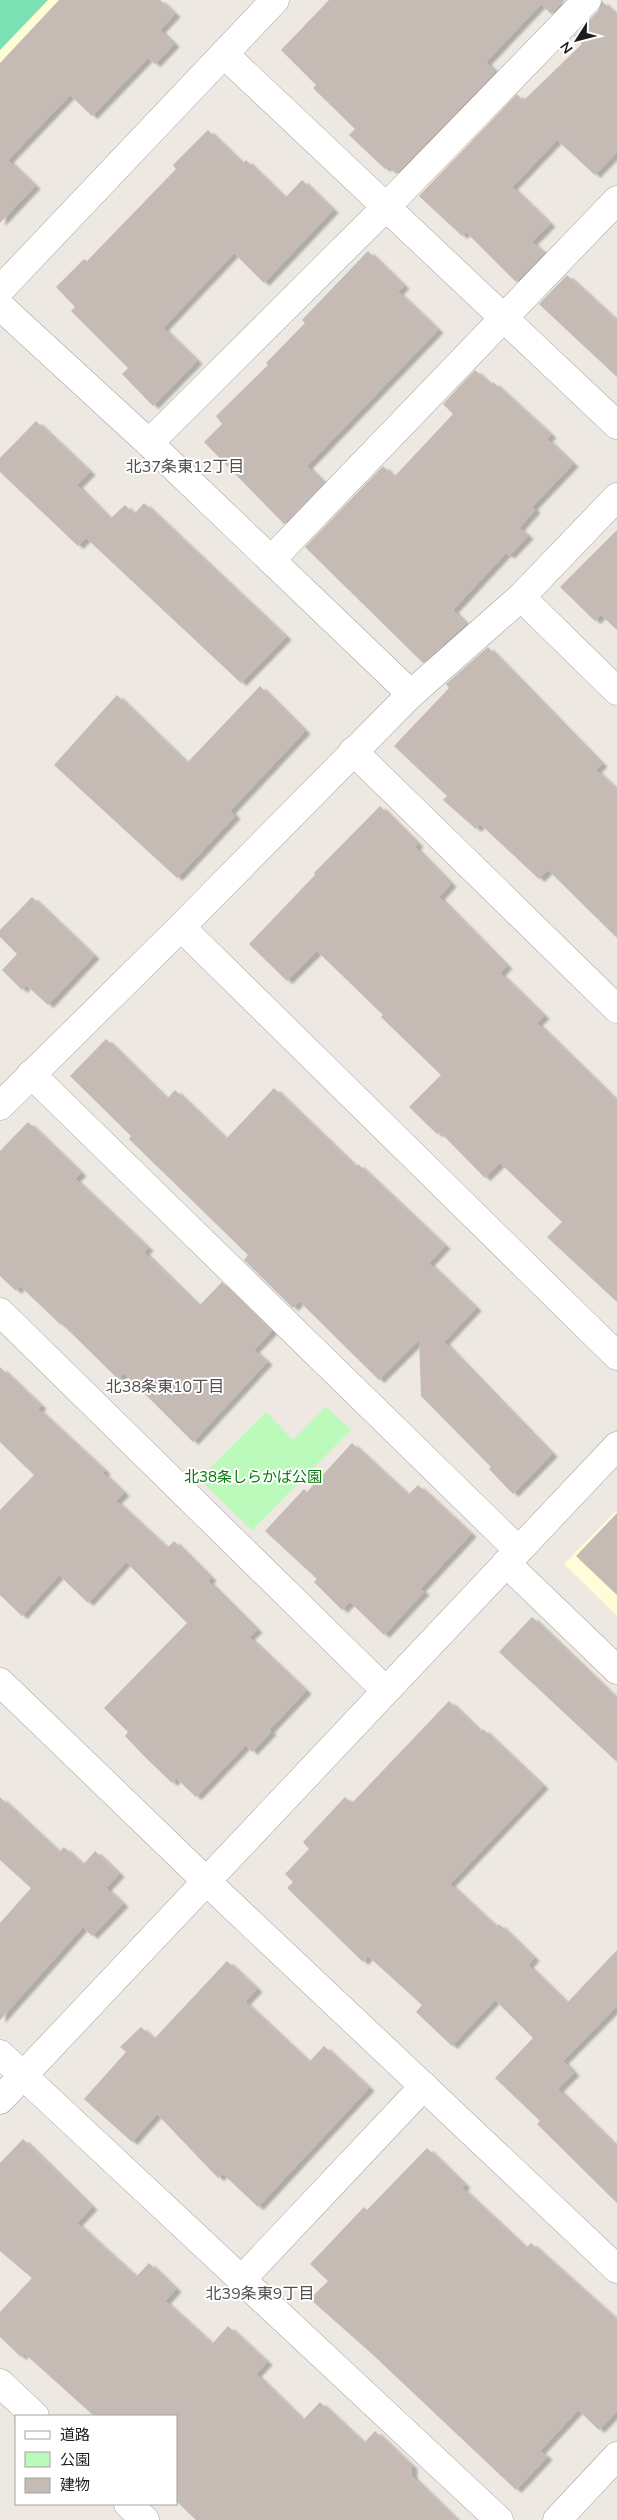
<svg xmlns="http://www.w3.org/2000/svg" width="617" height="2520" viewBox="0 0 617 2520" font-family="'Nunito Sans','Noto Sans JP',sans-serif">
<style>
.education{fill:#fffcd8}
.park{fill:#bbfabb}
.pitch{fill:#7be0b2}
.building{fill:#c5bab4;filter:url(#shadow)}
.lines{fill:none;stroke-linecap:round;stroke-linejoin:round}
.minor-casing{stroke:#a3a3a3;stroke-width:29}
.minor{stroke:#fff;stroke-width:28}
.labels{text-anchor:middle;stroke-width:4;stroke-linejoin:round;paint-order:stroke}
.park-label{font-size:15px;fill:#087b0a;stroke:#fff}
.neighbourhood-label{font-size:16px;fill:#4f4f4f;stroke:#fff}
</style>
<defs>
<filter id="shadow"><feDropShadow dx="5.5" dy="3" stdDeviation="1" flood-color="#0004"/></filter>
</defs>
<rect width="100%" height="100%" fill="#ede8e1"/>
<g class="education">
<path d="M 0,0 L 70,0 L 0,74 Z"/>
<path d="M 617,1510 L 617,1616 L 564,1564 Z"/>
</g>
<path class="park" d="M 326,1407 L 351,1430 L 252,1530 L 199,1479 L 266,1412 L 293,1440 Z"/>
<path class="pitch" d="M 0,0 L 48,0 L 0,50 Z"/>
<g class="building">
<path d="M 59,0 L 160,0 L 175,14 L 160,30 L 174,44 L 155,64 L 148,58 L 92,116 L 70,95 L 8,160 L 35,186 L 0,223 L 0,63 Z"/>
<path d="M 329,0 L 565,0 L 551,14 L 541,4 L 486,62 L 495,72 L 396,174 L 388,166 L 385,169 L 349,135 L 355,129 L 313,88 L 316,85 L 281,50 Z"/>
<path d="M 602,1 L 617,16 L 617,152 L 595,175 L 557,140 L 512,187 L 550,224 L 532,242 L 544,253 L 516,282 L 466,232 L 462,236 L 419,196 L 517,94 L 523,101 L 582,44 L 574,36 L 598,11 Z"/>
<path d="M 208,130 L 243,164 L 246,160 L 285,198 L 302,180 L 333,210 L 264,283 L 234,253 L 163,328 L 197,361 L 153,406 L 122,374 L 128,368 L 71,311 L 75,307 L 56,287 L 84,259 L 87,261 L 176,169 L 173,165 Z"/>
<path d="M 368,251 L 404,286 L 398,292 L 438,330 L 307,466 L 324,483 L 284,524 L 204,442 L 222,424 L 216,416 L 268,365 L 266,363 L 305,323 L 302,320 Z"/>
<path d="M 567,275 L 617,321 L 617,377 L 539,304 Z"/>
<path d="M 475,370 L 491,385 L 493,382 L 551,435 L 547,439 L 573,464 L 532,507 L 535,510 L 519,528 L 528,536 L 509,556 L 506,553 L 453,610 L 466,624 L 423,663 L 305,547 L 383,466 L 394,477 L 453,414 L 443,404 Z"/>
<path d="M 36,421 L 90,472 L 77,485 L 110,519 L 125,505 L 134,514 L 144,503 L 286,637 L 241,683 L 86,538 L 78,546 L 0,472 L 0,458 Z"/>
<path d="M 617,530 L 617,630 L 601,615 L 595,621 L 560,587 Z"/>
<path d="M 488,647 L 602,764 L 596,770 L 617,790 L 617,938 L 548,870 L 539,879 L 480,824 L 476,829 L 443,800 L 447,796 L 394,746 L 449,688 L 446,684 Z"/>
<path d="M 260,686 L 305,731 L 230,811 L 235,816 L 177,878 L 54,765 L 117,695 L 187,763 Z"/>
<path d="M 380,806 L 418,844 L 415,847 L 451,884 L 439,897 L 507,966 L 500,973 L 544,1016 L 537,1023 L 617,1101 L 617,1302 L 547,1237 L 562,1222 L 500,1163 L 485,1178 L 440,1132 L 437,1134 L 409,1107 L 441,1075 L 381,1017 L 383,1015 L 317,951 L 287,981 L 249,944 L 315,875 L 314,873 Z"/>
<path d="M 32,897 L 94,956 L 48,1005 L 26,985 L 22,990 L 2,970 L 17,954 L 0,937 L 0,930 Z"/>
<path d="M 106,1039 L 167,1099 L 175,1090 L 226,1139 L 274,1088 L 356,1167 L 358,1164 L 445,1246 L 429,1263 L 476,1308 L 444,1342 L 552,1454 L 513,1494 L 489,1469 L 491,1467 L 421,1396 L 419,1340 L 379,1380 L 299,1301 L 293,1308 L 244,1260 L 248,1255 L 129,1139 L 131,1136 L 70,1076 Z"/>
<path d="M 28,1122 L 81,1173 L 75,1179 L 148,1248 L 144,1252 L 199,1306 L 222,1282 L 272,1331 L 254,1350 L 267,1362 L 193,1442 L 124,1373 L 118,1379 L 62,1324 L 61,1325 L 20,1286 L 16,1291 L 0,1276 L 0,1151 Z"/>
<path d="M 0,1367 L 41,1406 L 38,1409 L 105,1471 L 103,1473 L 124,1493 L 116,1501 L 167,1548 L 174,1541 L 211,1578 L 208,1581 L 257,1630 L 249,1637 L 306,1691 L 269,1730 L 271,1732 L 252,1752 L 246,1745 L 196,1797 L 176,1778 L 172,1783 L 145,1757 L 125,1736 L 128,1732 L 104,1708 L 187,1623 L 126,1562 L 88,1603 L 59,1575 L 22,1616 L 0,1595 L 0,1510 L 34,1475 L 0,1442 Z"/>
<path d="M 352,1443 L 408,1495 L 418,1485 L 471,1534 L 420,1589 L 424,1592 L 384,1635 L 350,1602 L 342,1610 L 314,1582 L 317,1579 L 265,1531 L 304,1489 L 307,1492 Z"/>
<path d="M 617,1513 L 617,1595 L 576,1556 Z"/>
<path d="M 532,1617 L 617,1699 L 617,1762 L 499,1652 Z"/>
<path d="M 449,1701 L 481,1732 L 483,1729 L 543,1786 L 450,1884 L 496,1927 L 499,1924 L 534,1958 L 528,1965 L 567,2003 L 617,1950 L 617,2006 L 563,2061 L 574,2073 L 558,2089 L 617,2147 L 617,2203 L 537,2124 L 540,2121 L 495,2078 L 533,2038 L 495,2000 L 452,2046 L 416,2012 L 422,2005 L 368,1956 L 363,1962 L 287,1888 L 293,1882 L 285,1874 L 309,1849 L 303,1842 L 345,1797 L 352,1803 Z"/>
<path d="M 0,1797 L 59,1852 L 64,1847 L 83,1865 L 95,1851 L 119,1874 L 106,1888 L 123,1904 L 92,1936 L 83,1927 L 0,2020 L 0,1923 L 31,1888 L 0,1860 Z"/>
<path d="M 227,1961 L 257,1989 L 245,2002 L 309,2062 L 324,2046 L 369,2088 L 258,2207 L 223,2174 L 218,2178 L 157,2114 L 132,2142 L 84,2099 L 126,2052 L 120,2047 L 141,2027 L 154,2039 Z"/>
<path d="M 23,2139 L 92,2207 L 77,2223 L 136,2277 L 149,2263 L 176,2289 L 165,2301 L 212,2344 L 228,2326 L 267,2362 L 256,2374 L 303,2420 L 320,2402 L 364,2443 L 375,2431 L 412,2466 L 412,2476 L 457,2520 L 196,2520 L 176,2501 L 176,2416 L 94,2416 L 24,2353 L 21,2357 L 0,2337 L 0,2312 L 32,2278 L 0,2251 L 0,2163 Z"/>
<path d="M 427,2148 L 465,2185 L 462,2188 L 526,2248 L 531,2243 L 617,2320 L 617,2411 L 599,2430 L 578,2410 L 540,2451 L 547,2457 L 516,2490 L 371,2353 L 310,2299 L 328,2281 L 310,2264 L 364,2207 L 367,2210 Z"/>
</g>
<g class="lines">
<defs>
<g id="minor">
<path d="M 224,54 L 617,425"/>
<path d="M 0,290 L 275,0"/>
<path d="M 0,306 L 149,443 L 411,694"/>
<path d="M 149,443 L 386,207 L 587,0"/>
<path d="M 271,560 L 617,200"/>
<path d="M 521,597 L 617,691"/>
<path d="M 353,751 L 617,1009"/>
<path d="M 181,927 L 617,1356"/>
<path d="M 31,1074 L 518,1550"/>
<path d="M 0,1106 L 181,927 L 411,694 L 521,597 L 617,497"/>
<path d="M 0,1312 L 385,1690"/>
<path d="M 506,1563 L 617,1670"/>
<path d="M 0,1682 L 205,1880 L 617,2269"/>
<path d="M 0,2054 L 499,2520"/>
<path d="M 0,2100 L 617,1446"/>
<path d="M 242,2279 L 424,2086"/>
<path d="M 0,2383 L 35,2416"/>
<path d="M 128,2504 L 145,2520"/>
<path d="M 557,2520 L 617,2456"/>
</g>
</defs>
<use href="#minor" class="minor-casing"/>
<use href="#minor" class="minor"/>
</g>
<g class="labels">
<g class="park-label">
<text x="253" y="1482">北38条しらかば公園</text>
</g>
<g class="neighbourhood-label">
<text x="185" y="472">北37条東12丁目</text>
<text x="165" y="1392">北38条東10丁目</text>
<text x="260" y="2299">北39条東9丁目</text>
</g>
</g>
<rect x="15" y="2415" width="162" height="90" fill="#ffffff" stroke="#a4a4a4"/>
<rect x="25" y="2431" width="25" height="8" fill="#ffffff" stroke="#a4a4a4"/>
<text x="60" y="2440" font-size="15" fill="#1c1c1c">道路</text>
<rect x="25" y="2452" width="25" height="15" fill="#bbfabb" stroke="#a4a4a4"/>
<text x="60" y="2465" font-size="15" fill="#1c1c1c">公園</text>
<rect x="25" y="2478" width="25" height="15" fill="#c5bab4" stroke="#a4a4a4"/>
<text x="60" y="2490" font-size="15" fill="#1c1c1c">建物</text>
<g transform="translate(577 40) rotate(234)" stroke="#ffffff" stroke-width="4" paint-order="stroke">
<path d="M0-4L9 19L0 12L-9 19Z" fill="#1c1c1c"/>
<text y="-8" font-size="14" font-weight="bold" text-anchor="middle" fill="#1c1c1c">N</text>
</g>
</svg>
